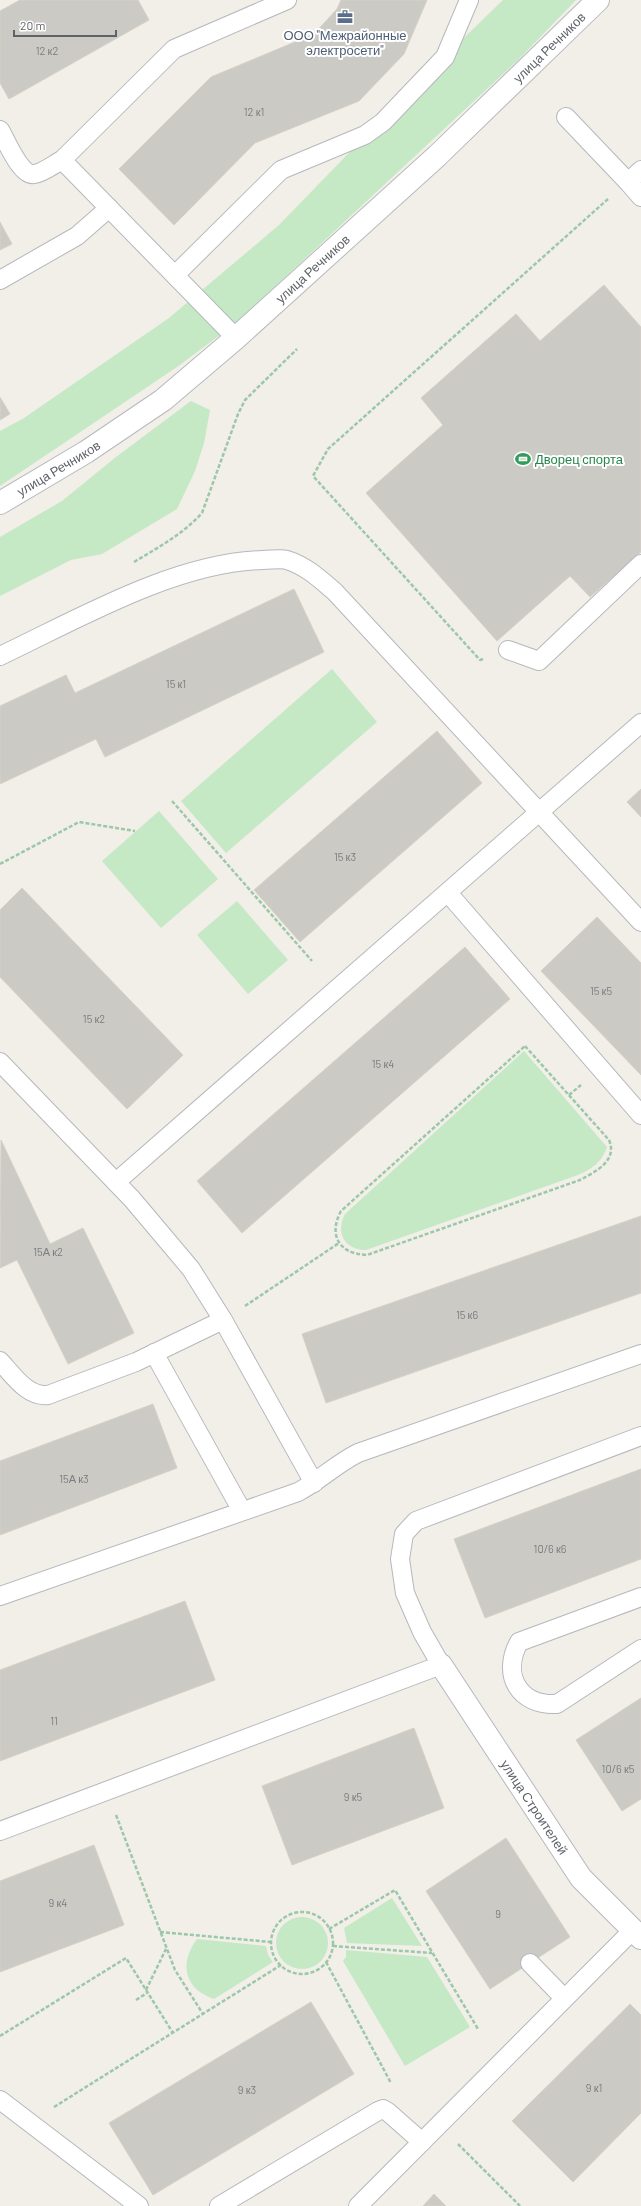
<svg xmlns="http://www.w3.org/2000/svg" width="641" height="2206" viewBox="0 0 641 2206" font-family="Barlow,sans-serif">
<style>
.green{fill:#c5e8c5}
.building{fill:#cccac5;stroke:#d6d1c6}
.lines{fill:none;stroke-linecap:round;stroke-linejoin:round}
.lane-casing{stroke:#b5b8bc;stroke-width:20}
.street-casing{stroke:#b5b8bc;stroke-width:24}
.secondary-casing{stroke:#b6babf;stroke-width:24}
.path{stroke:#9cc7a9;stroke-width:2.5;stroke-dasharray:4 2;stroke-linecap:butt}
.lane{stroke:#fff;stroke-width:18}
.street{stroke:#fff;stroke-width:22}
.secondary{stroke:#fff;stroke-width:22}
.labels{text-anchor:middle;stroke-width:4;stroke-linejoin:round;paint-order:stroke}
.number-label{font-size:11px;fill:#7a7d7f}
.service-label{font-size:13px;fill:#4e5e75;stroke:#fff}
.street-label{font-size:13px;fill:#5f6368;stroke:#fff}
.leisure-label{font-size:13px;fill:#27864d;stroke:#fff;text-anchor:start}
</style>
<rect width="100%" height="100%" fill="#f1efe8"/>
<g class="green">
<path d="M 503,0 L 576,0 L 519,59 L 236,323 L 177,367 L 0,486 L 0,431 L 24,418 L 169,318 L 279,225 L 408,92 Z"/>
<path d="M 191,401 L 210,410 L 204,443 L 195,471 L 177,509 L 102,554 L 71,560 L 0,596 L 0,537 L 62,501 L 116,457 Z"/>
<path d="M 332,669 L 377,722 L 226,853 L 181,801 Z"/>
<path d="M 159,811 L 218,879 L 161,928 L 102,861 Z"/>
<path d="M 237,901 L 288,960 L 248,994 L 197,935 Z"/>
<path d="M 524,1051 L 607,1147 C 601,1163 593,1168 578,1175 L 366,1250 C 345,1250 335,1233 345,1214 Z"/>
<path d="M 392,1898 L 422,1946 L 347,1943 L 344,1928 Z"/>
<circle cx="302" cy="1943" r="26"/>
<path d="M 197,1939 L 266,1946 L 268,1955 L 273,1962 L 214,1999 C 184,1989 179,1963 197,1939 Z"/>
<path d="M 346,1950 L 427,1957 L 470,2027 L 405,2066 L 343,1961 L 346,1957 Z"/>
</g>
<g class="building">
<path d="M 20,0 L 138,0 L 149,20 L 9,99 L 0,83 L 0,11 Z"/>
<path d="M 341,0 L 427,0 L 404,54 L 359,101 L 255,143 L 174,225 L 119,169 L 211,77 L 314,34 L 337,9 Z"/>
<path d="M 0,222 L 12,244 L 0,250 Z"/>
<path d="M 604,285 L 641,327 L 641,552 L 590,597 L 570,576 L 497,641 L 366,493 L 443,425 L 421,398 L 516,314 L 540,341 Z"/>
<path d="M 0,397 L 10,414 L 0,420 Z"/>
<path d="M 294,589 L 324,652 L 105,757 L 96,739 L 0,784 L 0,706 L 66,675 L 75,693 Z"/>
<path d="M 437,731 L 482,783 L 300,942 L 254,890 Z"/>
<path d="M 641,789 L 641,817 L 627,802 Z"/>
<path d="M 22,888 L 183,1055 L 127,1109 L 0,977 L 0,910 Z"/>
<path d="M 597,917 L 641,963 L 641,1075 L 541,971 Z"/>
<path d="M 465,947 L 510,999 L 242,1233 L 197,1181 Z"/>
<path d="M 1,1140 L 50,1244 L 83,1228 L 134,1333 L 68,1364 L 17,1260 L 0,1268 Z"/>
<path d="M 641,1216 L 641,1293 L 326,1403 L 302,1334 Z"/>
<path d="M 153,1404 L 177,1468 L 0,1535 L 0,1461 Z"/>
<path d="M 641,1469 L 641,1559 L 485,1618 L 454,1539 Z"/>
<path d="M 185,1601 L 215,1680 L 0,1761 L 0,1670 Z"/>
<path d="M 641,1698 L 641,1799 L 622,1811 L 576,1740 Z"/>
<path d="M 414,1728 L 444,1808 L 292,1865 L 262,1786 Z"/>
<path d="M 506,1838 L 570,1937 L 490,1989 L 426,1891 Z"/>
<path d="M 94,1845 L 124,1925 L 0,1972 L 0,1881 Z"/>
<path d="M 311,2002 L 354,2074 L 153,2195 L 109,2123 Z"/>
<path d="M 630,2004 L 641,2015 L 641,2113 L 573,2182 L 512,2121 Z"/>
<path d="M 434,2194 L 446,2206 L 423,2206 Z"/>
</g>
<g class="lines">
<defs>
<g id="lane">
<path d="M 566,117 L 628,182 L 641,170"/>
<path d="M 0,130 C 6,140 21,177 34,174 C 43,173 54,164 62,160 L 236,338"/>
<path d="M 62,160 L 174,49 L 287,0"/>
<path d="M 628,182 L 641,197"/>
<path d="M 175,275 L 281,170 L 365,135 L 383,122 L 445,57 L 469,0"/>
<path d="M 0,280 L 77,236 L 109,208"/>
<path d="M 508,650 L 539,661 L 641,564"/>
<path d="M 0,656 C 78,619 176,562 263,560 C 271,560 281,558 287,560 C 306,566 320,579 335,592 L 641,922"/>
<path d="M 448,893 L 641,1115"/>
<path d="M 0,1062 L 132,1199 L 191,1269 L 223,1320 L 314,1483"/>
<path d="M 116,1182 L 641,723"/>
<path d="M 154,1353 L 242,1511"/>
<path d="M 0,1361 C 13,1375 27,1397 48,1395 L 136,1362 L 223,1320"/>
<path d="M 0,1596 L 298,1492 C 319,1481 336,1464 358,1453 L 641,1354"/>
<path d="M 641,1597 L 519,1642 C 501,1675 519,1706 557,1704 L 641,1649"/>
<path d="M 0,1831 L 441,1665 L 422,1632 L 405,1593 L 400,1559 L 404,1534 L 416,1521 L 641,1436"/>
<path d="M 530,1963 L 564,1998"/>
<path d="M 0,2100 L 139,2206"/>
<path d="M 219,2206 L 378,2111 L 383,2109 L 388,2112 L 422,2142"/>
<path d="M 358,2206 L 633,1930"/>
</g>
<g id="street">
<path id="s1" d="M 441,1665 L 581,1878 L 641,1938"/>
</g>
<g id="secondary">
<path id="s2" d="M 0,503 L 86,452 L 163,400 L 236,338 L 437,156 L 598,0"/>
</g>
</defs>
<use href="#lane" class="lane-casing"/>
<use href="#street" class="street-casing"/>
<use href="#secondary" class="secondary-casing"/>
<g class="path">
<path d="M 134,562 C 159,547 183,534 202,513 L 238,414 L 245,400 L 297,349"/>
<path d="M 483,659 L 480,660 L 313,476 L 328,449 L 608,199"/>
<path d="M 172,801 L 312,961"/>
<path d="M 0,864 L 79,822 L 135,831"/>
<path d="M 525,1046 L 609,1140 C 618,1161 595,1172 580,1180 L 367,1255 C 339,1254 328,1235 341,1211 Z"/>
<path d="M 569,1095 L 581,1085"/>
<path d="M 245,1306 L 339,1243"/>
<path d="M 116,1815 L 175,1970 L 203,2014"/>
<circle cx="302" cy="1943" r="31"/>
<path d="M 329,1929 L 395,1890 L 478,2029"/>
<path d="M 160,1932 L 271,1942"/>
<path d="M 333,1946 L 432,1953"/>
<path d="M 326,1962 L 391,2083"/>
<path d="M 146,1990 L 166,1949"/>
<path d="M 136,2000 L 147,1993"/>
<path d="M 0,2036 L 126,1958 L 173,2033"/>
<path d="M 54,2107 L 281,1965"/>
<path d="M 458,2144 L 520,2206"/>
</g>
<use href="#lane" class="lane"/>
<use href="#street" class="street"/>
<use href="#secondary" class="secondary"/>
</g>
<defs>
<symbol id="office-bare" viewBox="-9 -9 18 18"><path d="M-6-3h4V-5.5h4V-3h4V5H-6ZM-1-4.5V-3h2v-1.5ZM-6 0V1H6V0Z" fill="#5c6f8a" stroke="#fff" stroke-width="2.5" paint-order="stroke"/></symbol>
<symbol id="stadium-bare" viewBox="-9 -9 18 18"><path d="M0-5a6.5 5 0 1 0 0 10a6.5 5 0 1 0 0-10ZM-3.5-1.8h7v3.6h-7Z" fill="#2e9e5b" stroke="#fff" stroke-width="2.5" paint-order="stroke"/></symbol>
</defs>
<g fill-rule="evenodd">
<use href="#office-bare" x="334" y="6" width="22" height="22"/>
<use href="#stadium-bare" x="512" y="448" width="22" height="22"/>
</g>
<g class="labels">
<g class="number-label">
<text x="47" y="55">12 к2</text>
<text x="254" y="116">12 к1</text>
<text x="176" y="688">15 к1</text>
<text x="345" y="861">15 к3</text>
<text x="601" y="995">15 к5</text>
<text x="94" y="1023">15 к2</text>
<text x="383" y="1068">15 к4</text>
<text x="48" y="1256">15А к2</text>
<text x="467" y="1319">15 к6</text>
<text x="74" y="1483">15А к3</text>
<text x="550" y="1553">10/6 к6</text>
<text x="54" y="1725">11</text>
<text x="618" y="1773">10/6 к5</text>
<text x="353" y="1801">9 к5</text>
<text x="58" y="1907">9 к4</text>
<text x="498" y="1918">9</text>
<text x="594" y="2092">9 к1</text>
<text x="247" y="2094">9 к3</text>
</g>
<g class="service-label">
<text x="345" y="40">ООО "Межрайонные<tspan x="345" dy="15">электросети"</tspan></text>
</g>
<g class="street-label">
<text dy="5" stroke="none"><textPath href="#s2" startOffset="716">улица Речников</textPath></text>
<text dy="5" stroke="none"><textPath href="#s2" startOffset="392">улица Речников</textPath></text>
<text dy="5" stroke="none"><textPath href="#s2" startOffset="68">улица Речников</textPath></text>
<text dy="5" stroke="none"><textPath href="#s1" startOffset="170">улица Строителей</textPath></text>
</g>
<g class="leisure-label">
<text x="535" y="464">Дворец спорта</text>
</g>
</g>
<path d="M14 30v6h102v-6" fill="none" stroke="#5f6368" stroke-width="2"/>
<text x="20" y="30" font-size="12" fill="#5f6368" stroke="#ffffff" stroke-width="3" paint-order="stroke">20 m</text>
</svg>
